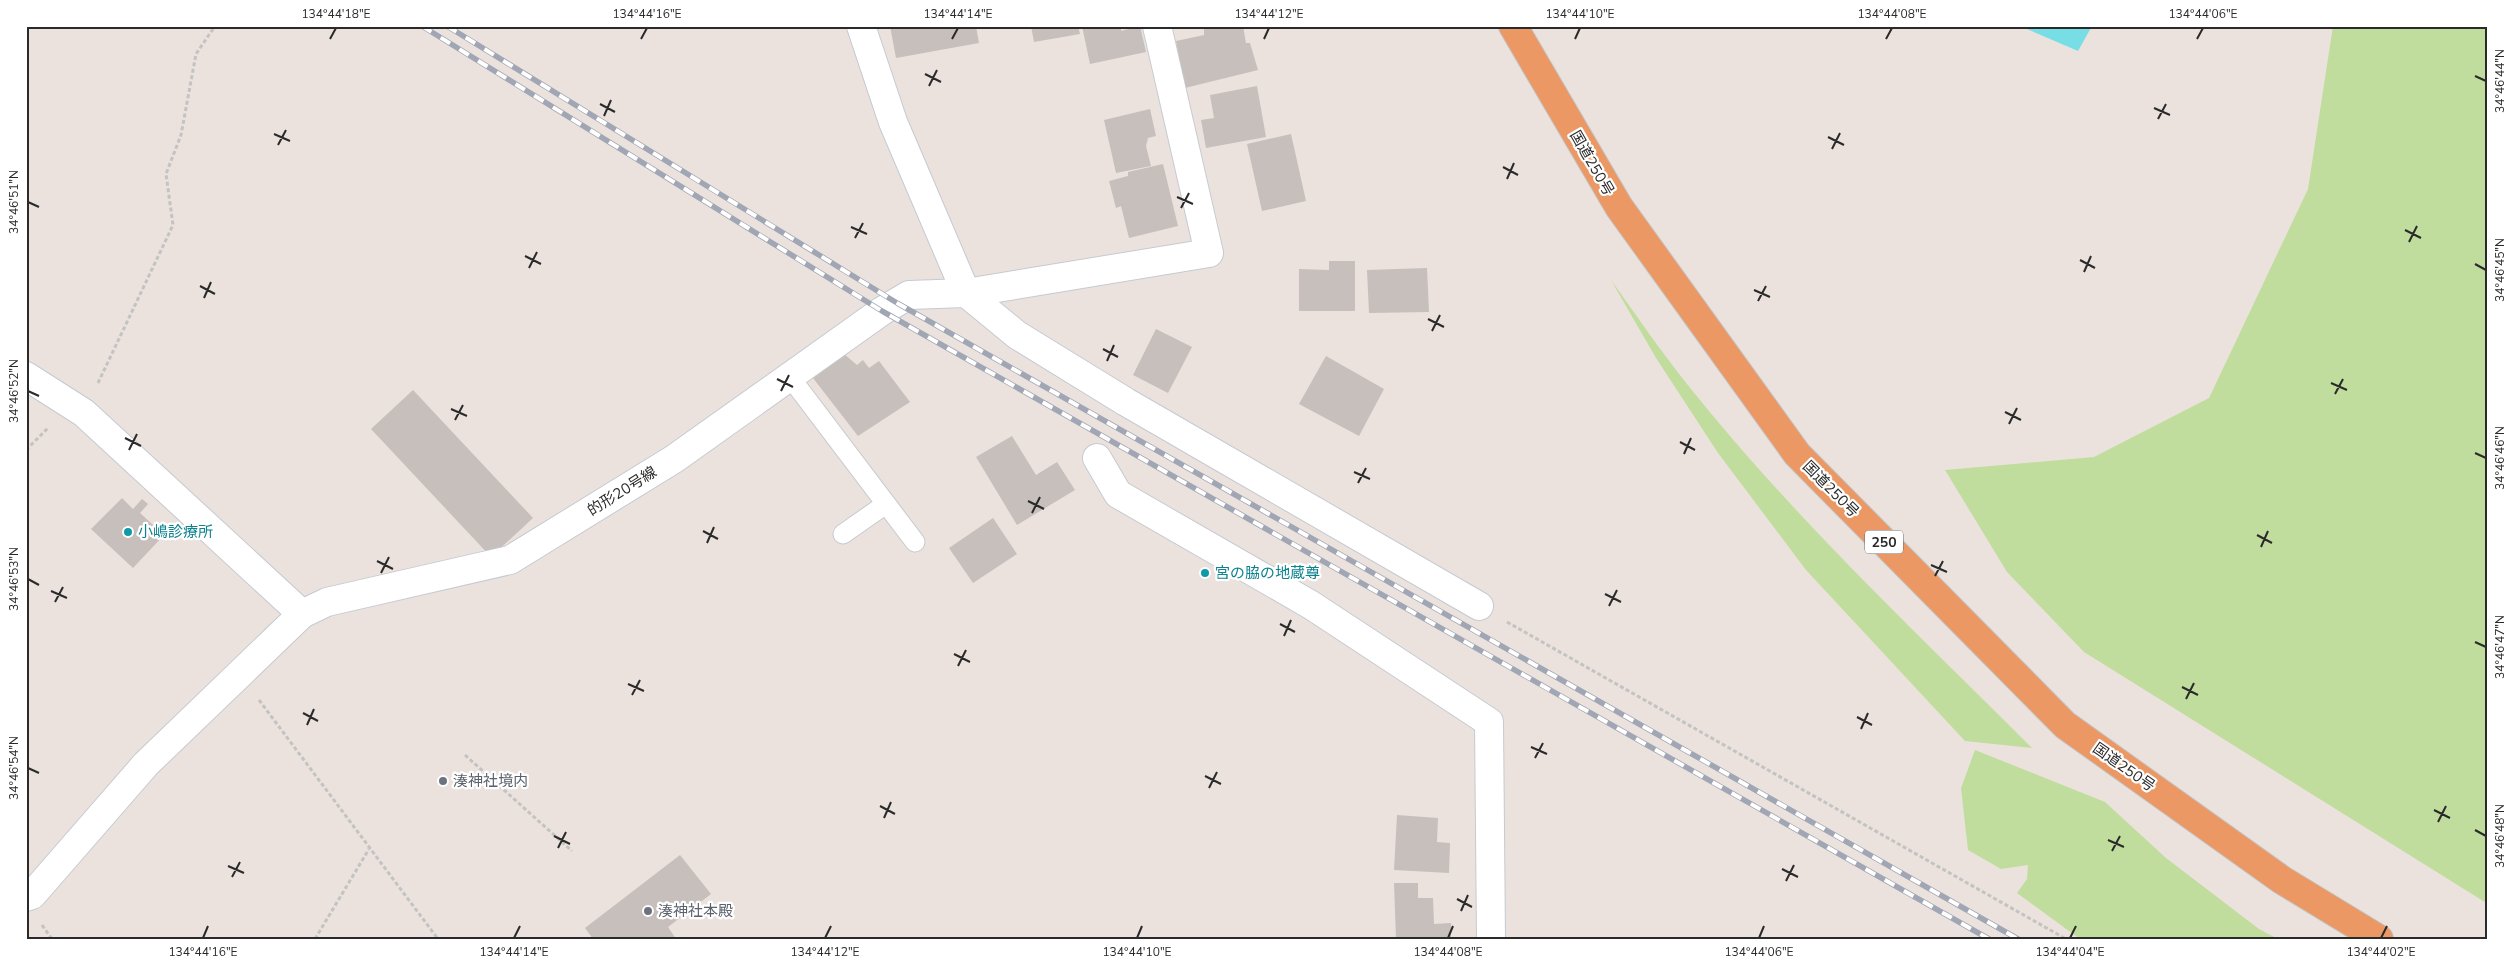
<svg xmlns="http://www.w3.org/2000/svg" width="2514" height="965" viewBox="0 0 2514 965" font-family="'Nunito Sans','Noto Sans JP',sans-serif">
<style>
.green{fill:#c0dd9d}
.water{fill:#78dee5}
.building{fill:#c6bfbc}
.lines{fill:none;stroke-linecap:round;stroke-linejoin:round}
.service-casing{stroke:#c5cad2;stroke-width:21}
.minor-casing{stroke:#c5cad2;stroke-width:30}
.trunk-casing{stroke:#c3c3c3;stroke-width:30}
.path{stroke:#c3c3c3;stroke-width:3;stroke-dasharray:4 2.5;stroke-linecap:butt}
.service{stroke:#fff;stroke-width:19}
.minor{stroke:#fff;stroke-width:28}
.trunk{stroke:#eb9864;stroke-width:28}
.rail-casing{stroke:#a0a6b3;stroke-width:5.5}
.rail{stroke:#fff;stroke-width:4;stroke-dasharray:11;stroke-linecap:butt}
.ticks{fill:none;stroke:#2a2a2a;stroke-width:2}
.culture-dot{fill:#0f9aa8;stroke:#fff;stroke-width:2}
.worship-dot{fill:#6b7280;stroke:#fff;stroke-width:2}
.labels{text-anchor:middle;stroke-width:4.5;stroke-linejoin:round;paint-order:stroke}
.shield{fill:#fff;stroke:#6a6a6a;stroke-width:1}
.shield-label{font-size:14px;font-weight:bold;fill:#2a2a2a}
.street-label{font-size:15px;fill:#2a2a2a;stroke:#fff}
.culture-label{font-size:15px;fill:#0d838f;stroke:#fff;text-anchor:start}
.worship-label{font-size:15px;fill:#5b616d;stroke:#fff;text-anchor:start}
.neatline{fill:none;stroke:#2a2a2a;stroke-width:2}
.ticks-label{font-size:12px;text-anchor:middle;fill:#2a2a2a}
</style>
<rect width="100%" height="100%" fill="#ebe2dd"/>
<g class="green">
<path d="M 2333,26 L 2488,26 L 2488,904 L 2084,652 L 2007,572 L 1945,470 L 2094,457 L 2209,398 L 2308,189 Z"/>
<path d="M 1611,280 C 1636,315 1660,350 1687,384 C 1791,515 1914,630 2032,748 L 1965,741 L 1806,570 L 1718,453 L 1656,358 Z"/>
<path d="M 1975,750 L 2105,802 L 2166,858 L 2259,929 L 2278,939 L 2080,939 L 2017,893 L 2027,879 L 2028,865 L 2001,869 L 1968,850 L 1961,788 Z"/>
</g>
<path class="water" d="M 2020,26 L 2092,26 L 2078,51 Z"/>
<g class="building">
<path d="M 890,26 L 976,26 L 979,43 L 896,58 Z"/>
<path d="M 1031,26 L 1078,26 L 1080,34 L 1034,42 Z"/>
<path d="M 1082,26 L 1121,26 L 1121,31 L 1140,26 L 1146,52 L 1090,64 Z"/>
<path d="M 1218,26 L 1243,26 L 1246,43 L 1250,43 L 1258,70 L 1185,88 L 1176,41 L 1204,35 L 1204,29 Z"/>
<path d="M 1257,86 L 1266,137 L 1206,148 L 1201,120 L 1214,118 L 1210,95 Z"/>
<path d="M 1150,109 L 1156,136 L 1148,138 L 1146,146 L 1151,166 L 1116,173 L 1104,120 Z"/>
<path d="M 1291,134 L 1306,201 L 1262,211 L 1247,144 Z"/>
<path d="M 1163,164 L 1178,226 L 1129,238 L 1121,206 L 1116,208 L 1109,181 L 1128,176 L 1128,172 Z"/>
<path d="M 1329,261 L 1355,261 L 1355,311 L 1299,311 L 1299,269 L 1329,270 Z"/>
<path d="M 1427,268 L 1429,312 L 1369,313 L 1367,270 Z"/>
<path d="M 1156,329 L 1192,347 L 1168,393 L 1133,375 Z"/>
<path d="M 844,354 L 857,365 L 863,360 L 869,368 L 879,361 L 910,402 L 858,436 L 813,378 Z"/>
<path d="M 1326,356 L 1384,389 L 1359,436 L 1299,404 Z"/>
<path d="M 413,390 L 533,518 L 491,557 L 371,429 Z"/>
<path d="M 1012,436 L 1036,475 L 1057,462 L 1075,490 L 1017,525 L 976,457 Z"/>
<path d="M 122,498 L 133,509 L 142,499 L 148,504 L 140,513 L 164,535 L 133,568 L 91,529 Z"/>
<path d="M 993,518 L 1017,554 L 973,583 L 949,548 Z"/>
<path d="M 1397,815 L 1438,818 L 1437,842 L 1450,843 L 1449,873 L 1394,870 Z"/>
<path d="M 680,855 L 711,894 L 668,927 L 676,939 L 593,939 L 585,928 Z"/>
<path d="M 1394,883 L 1418,883 L 1418,898 L 1433,898 L 1434,924 L 1451,923 L 1451,939 L 1396,939 Z"/>
</g>
<g class="lines">
<defs>
<g id="service">
<path d="M 790,377 L 915,542"/>
<path d="M 843,534 L 886,504"/>
</g>
<g id="minor">
<path d="M 861,26 L 893,122 L 966,293 L 1017,335 L 1126,402 L 1479,606"/>
<path d="M 26,376 L 84,413 L 302,614"/>
<path d="M 1097,458 L 1118,494 L 1311,605 L 1489,722 L 1491,939"/>
<path d="M 26,897 L 32,895 L 146,764 L 302,614 L 327,602 L 510,560 L 674,459 L 882,311 L 909,295 L 966,293 L 1209,253 L 1157,26"/>
</g>
<path id="trunk" d="M 1513,26 L 1619,207 L 1797,454 L 2065,725 L 2282,880 L 2379,939"/>
</defs>
<use href="#service" class="service-casing"/>
<use href="#minor" class="minor-casing"/>
<use href="#trunk" class="trunk-casing"/>
<g class="path">
<path d="M 98,383 L 173,225 L 166,174 L 181,135 L 196,54 L 215,26"/>
<path d="M 26,450 L 48,428"/>
<path d="M 1507,622 L 2066,939"/>
<path d="M 259,700 L 438,939"/>
<path d="M 465,755 L 572,851"/>
<path d="M 42,925 L 52,939"/>
<path d="M 315,939 L 369,849"/>
</g>
<use href="#service" class="service"/>
<use href="#minor" class="minor"/>
<use href="#trunk" class="trunk"/>
<defs>
<g id="rail">
<path d="M 422,26 L 882,311 L 1989,939"/>
<path d="M 447,26 L 897,303 L 2018,939"/>
</g>
</defs>
<use href="#rail" class="rail-casing"/>
<use href="#rail" class="rail"/>
</g>
<path class="ticks" d="M 330,39 L 336,28M 641,39 L 647,28M 952,39 L 958,28M 1264,39 L 1269,28M 1575,39 L 1580,28M 1886,39 L 1892,28M 2197,39 L 2203,28M 925,74 L 941,82M 2475,76 L 2486,81M 929,86 L 937,70M 600,104 L 615,112M 2154,108 L 2170,115M 604,116 L 611,100M 2158,119 L 2166,104M 274,134 L 290,141M 1828,137 L 1844,145M 278,145 L 286,130M 1832,149 L 1840,133M 1503,167 L 1518,175M 1507,179 L 1514,163M 1177,197 L 1193,204M 28,202 L 39,207M 1181,208 L 1189,193M 851,227 L 867,234M 2405,230 L 2421,238M 855,238 L 863,223M 2409,242 L 2417,226M 525,256 L 541,264M 2080,260 L 2095,268M 2475,264 L 2486,270M 529,268 L 537,252M 2084,272 L 2091,256M 200,286 L 215,294M 1754,290 L 1770,297M 204,298 L 211,282M 1758,301 L 1766,286M 1428,319 L 1444,327M 1432,331 L 1440,315M 1103,349 L 1118,357M 1107,361 L 1114,345M 777,379 L 793,387M 2331,383 L 2347,390M 28,391 L 39,396M 781,391 L 789,375M 2335,394 L 2343,379M 451,409 L 467,416M 2005,412 L 2021,420M 455,420 L 463,405M 2009,424 L 2017,408M 125,438 L 141,446M 1680,442 L 1695,450M 129,450 L 137,434M 2475,453 L 2486,458M 1684,454 L 1691,438M 1354,472 L 1370,479M 1358,483 L 1366,468M 1028,501 L 1044,509M 1032,513 L 1040,497M 703,531 L 718,539M 2257,535 L 2272,543M 707,543 L 714,527M 2261,547 L 2268,531M 377,561 L 393,569M 1931,565 L 1947,572M 381,573 L 389,557M 1935,576 L 1943,561M 28,579 L 39,585M 51,591 L 67,598M 1605,594 L 1621,602M 55,602 L 63,587M 1609,606 L 1617,590M 1280,624 L 1295,632M 1284,636 L 1291,620M 2475,642 L 2486,647M 954,654 L 970,662M 958,666 L 966,650M 628,684 L 644,691M 2182,687 L 2198,695M 632,695 L 640,680M 2186,699 L 2194,683M 303,713 L 318,721M 1857,717 L 1872,725M 307,725 L 314,709M 1861,729 L 1868,713M 1531,747 L 1547,754M 1535,758 L 1543,743M 28,768 L 39,773M 1205,776 L 1221,784M 1209,788 L 1217,772M 880,806 L 895,814M 2434,810 L 2450,818M 884,818 L 891,802M 2438,822 L 2446,806M 2475,830 L 2486,836M 554,836 L 570,844M 2108,840 L 2124,847M 558,848 L 566,832M 2112,851 L 2120,836M 228,866 L 244,873M 1782,869 L 1798,877M 232,877 L 240,862M 1786,881 L 1794,865M 1457,899 L 1472,907M 1461,911 L 1468,895M 203,938 L 208,926M 514,938 L 520,926M 825,938 L 831,926M 1137,938 L 1142,926M 1448,938 L 1453,926M 1759,938 L 1764,926M 2070,938 L 2076,926M 2381,938 L 2387,926"/>
<g class="culture-dot">
<circle cx="128" cy="532" r="5"/>
<circle cx="1205" cy="573" r="5"/>
</g>
<g class="worship-dot">
<circle cx="443" cy="781" r="5"/>
<circle cx="648" cy="911" r="5"/>
</g>
<g class="labels">
<rect class="shield" x="1865" y="530.5" width="38" height="23" rx="4"/>
<g class="shield-label">
<text x="1884" y="547">250</text>
</g>
<g class="street-label">
<text transform="translate(1592 163) rotate(60)" y="5">国道250号</text>
<text transform="translate(1831 489) rotate(45)" y="5">国道250号</text>
<text transform="translate(622 491) rotate(-32)" y="5">的形20号線</text>
<text transform="translate(2124 767) rotate(35)" y="5">国道250号</text>
</g>
<g class="culture-label">
<text x="138" y="537">小嶋診療所</text>
<text x="1215" y="578">宮の脇の地蔵尊</text>
</g>
<g class="worship-label">
<text x="453" y="786">湊神社境内</text>
<text x="658" y="916">湊神社本殿</text>
</g>
</g>
<rect width="2514" height="965" fill="none" stroke="#ffffff" stroke-width="55"/>
<rect x="28" y="28" width="2458" height="910" class="neatline"/>
<g class="ticks-label">
<text x="336" y="18">134°44'18"E</text>
<text x="647" y="18">134°44'16"E</text>
<text x="958" y="18">134°44'14"E</text>
<text x="1269" y="18">134°44'12"E</text>
<text x="1580" y="18">134°44'10"E</text>
<text x="1892" y="18">134°44'08"E</text>
<text x="2203" y="18">134°44'06"E</text>
<text transform="translate(2500 81) rotate(-90)" y="4">34°46'44"N</text>
<text transform="translate(14 202) rotate(-90)" y="4">34°46'51"N</text>
<text transform="translate(2500 270) rotate(-90)" y="4">34°46'45"N</text>
<text transform="translate(14 391) rotate(-90)" y="4">34°46'52"N</text>
<text transform="translate(2500 458) rotate(-90)" y="4">34°46'46"N</text>
<text transform="translate(14 579) rotate(-90)" y="4">34°46'53"N</text>
<text transform="translate(2500 647) rotate(-90)" y="4">34°46'47"N</text>
<text transform="translate(14 768) rotate(-90)" y="4">34°46'54"N</text>
<text transform="translate(2500 836) rotate(-90)" y="4">34°46'48"N</text>
<text x="203" y="956">134°44'16"E</text>
<text x="514" y="956">134°44'14"E</text>
<text x="825" y="956">134°44'12"E</text>
<text x="1137" y="956">134°44'10"E</text>
<text x="1448" y="956">134°44'08"E</text>
<text x="1759" y="956">134°44'06"E</text>
<text x="2070" y="956">134°44'04"E</text>
<text x="2381" y="956">134°44'02"E</text>
</g>
</svg>
